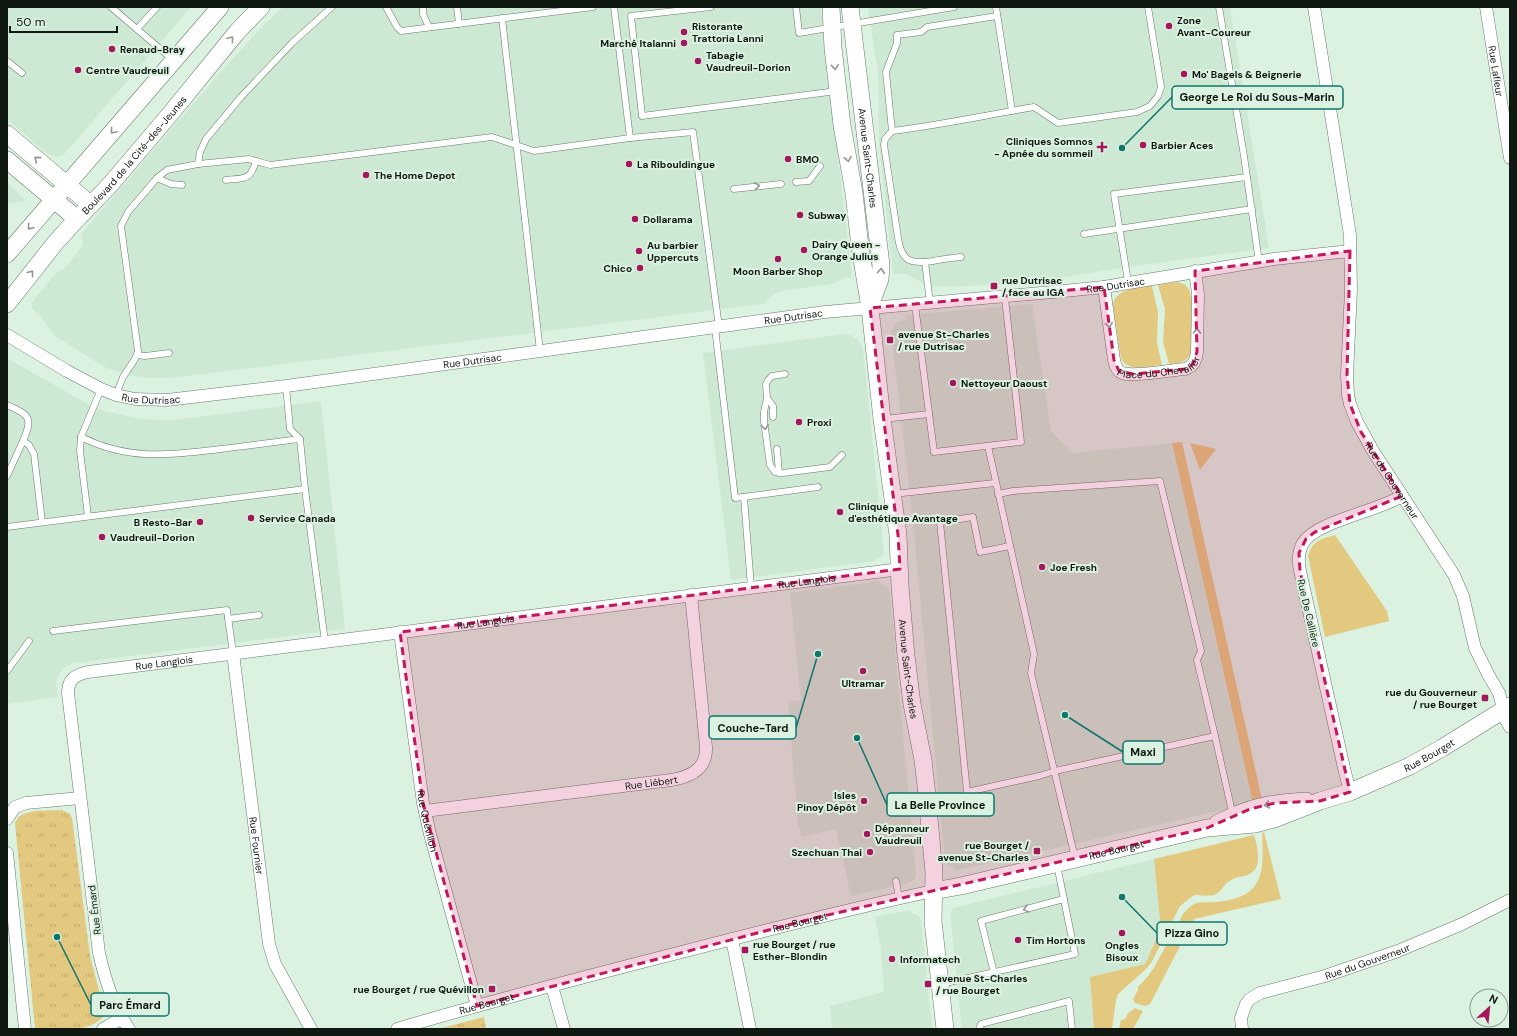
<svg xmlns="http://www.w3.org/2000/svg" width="1517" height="1036" viewBox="0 0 1517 1036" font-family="'DM Sans',sans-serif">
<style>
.built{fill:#cde9d3}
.grass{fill:#e3c880}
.park{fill:url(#park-tufts)}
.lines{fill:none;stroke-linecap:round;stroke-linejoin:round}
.lane-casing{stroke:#677a6b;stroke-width:7}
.street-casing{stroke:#677a6b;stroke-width:13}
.secondary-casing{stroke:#677a6b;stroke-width:18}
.lane{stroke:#fff;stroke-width:6}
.street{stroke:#fff;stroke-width:12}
.secondary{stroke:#fff;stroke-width:17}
.oneway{stroke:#939794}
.marked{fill:#c2185b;fill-opacity:0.2;stroke:#c2185b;stroke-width:3;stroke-dasharray:8 5;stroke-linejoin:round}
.poi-dot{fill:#a4175d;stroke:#dcf2e1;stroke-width:1.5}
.labels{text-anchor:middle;stroke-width:4;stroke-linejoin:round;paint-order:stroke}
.poi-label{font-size:10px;font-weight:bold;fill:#101812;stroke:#dcf2e1;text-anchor:start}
.street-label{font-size:10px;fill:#101812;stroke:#dcf2e1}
.leader{fill:none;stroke:#0f766e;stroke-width:1.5}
.callout-dot{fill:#0f766e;stroke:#dcf2e1;stroke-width:1.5}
.callout{fill:#dcf2e1;stroke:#0f766e;stroke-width:1.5}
.callout-label{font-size:11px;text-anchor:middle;font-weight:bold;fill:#101812}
</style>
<defs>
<pattern id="park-tufts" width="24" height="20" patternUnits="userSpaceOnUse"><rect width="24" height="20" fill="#e3c880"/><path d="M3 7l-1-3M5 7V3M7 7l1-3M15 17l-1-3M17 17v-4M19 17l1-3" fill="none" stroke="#c2ab6e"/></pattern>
</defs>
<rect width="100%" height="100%" fill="#dcf2e1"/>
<g class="built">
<path d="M 7,7 L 191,7 L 67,151 L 63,155 L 56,157 L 46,153 L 7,119 Z"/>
<path d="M 283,7 L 821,7 L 852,278 L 846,277 L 832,284 L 781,291 L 775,294 L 763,304 L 171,378 L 146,378 L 133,376 L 121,373 L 103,366 L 55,336 L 40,315 L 32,309 L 32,303 L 45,286 L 56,273 L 66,267 L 83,245 L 82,233 L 217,76 L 262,27 Z"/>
<path d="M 868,7 L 1230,7 L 1269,248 L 1142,265 L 1038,281 L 997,285 L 936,287 L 926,285 L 906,274 L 893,274 L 879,145 L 878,74 Z"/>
<path d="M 7,182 L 26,201 L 7,204 Z"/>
<path d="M 1032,304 L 1051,431 L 1072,453 L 1172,443 L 1253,803 L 954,871 L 954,868 L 947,865 L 945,861 L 911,503 L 891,333 L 896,323 L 906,319 L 906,315 Z"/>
<path d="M 845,334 L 850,335 L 857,339 L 863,348 L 884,553 L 882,556 L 876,559 L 876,561 L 731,580 L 703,353 Z"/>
<path d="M 7,358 L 86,403 L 104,411 L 140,419 L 175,420 L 321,401 L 345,629 L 74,663 L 62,669 L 58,676 L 56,683 L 58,697 L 7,704 Z"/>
<path d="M 880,581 L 881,584 L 888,588 L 890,594 L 916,876 L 914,880 L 909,883 L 851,896 L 836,829 L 802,837 L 798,826 L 788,702 L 801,700 L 790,593 Z"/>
<path d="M 1154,859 L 1161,929 L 1145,964 L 1090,977 L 1094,1029 L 962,1029 L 950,913 L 953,908 Z"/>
<path d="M 910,910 L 911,913 L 917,915 L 921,919 L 932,1029 L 832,1029 L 830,1006 L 884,992 L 881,949 L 875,917 Z"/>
</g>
<g class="grass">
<path d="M 1177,282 C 1181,283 1185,284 1188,288 C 1195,298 1190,338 1191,352 C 1187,363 1179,363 1169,364 L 1163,342 L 1165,309 L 1158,285 Z"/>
<path d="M 1152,286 L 1158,312 L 1157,343 L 1162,365 C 1149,366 1127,373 1121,358 L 1113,305 C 1116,288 1138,288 1152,286 Z"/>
<path d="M 1182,442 L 1262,799 L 1253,803 L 1172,443 Z"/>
<path d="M 1190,443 L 1216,449 L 1200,470 Z"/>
<path d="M 1335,535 L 1387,611 L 1389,621 L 1325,637 L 1308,556 C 1313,540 1320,539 1335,535 Z"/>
<path d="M 1264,832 L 1281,899 L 1194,919 L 1150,1004 L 1145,1006 L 1135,1003 L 1133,999 L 1138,990 L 1138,987 L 1149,975 L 1156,964 L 1183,914 C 1196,899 1197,903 1215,902 C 1264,898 1264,874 1262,833 Z"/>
<path d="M 1254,835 C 1257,845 1263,866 1251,873 C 1246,877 1237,876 1231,880 C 1226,882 1224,887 1220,891 C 1215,898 1202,895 1194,895 L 1180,906 L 1151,963 L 1145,970 L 1118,994 L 1116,1000 L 1112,1029 L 1094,1029 L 1090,977 L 1145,964 L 1161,929 L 1154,859 Z"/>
<path d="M 1135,1008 L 1143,1011 L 1133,1029 L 1119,1029 L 1121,1020 L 1125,1019 L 1128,1013 Z"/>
</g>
<g class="park">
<path d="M 62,810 L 70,814 L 72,818 L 90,956 L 99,990 L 105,1004 L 106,1013 C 92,1035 57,1029 35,1029 L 15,823 C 19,808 49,811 62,810 Z"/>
<path d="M 484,1017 L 486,1029 L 440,1029 L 442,1028 Z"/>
</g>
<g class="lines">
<defs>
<g id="lane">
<path d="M 111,7 L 172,59"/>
<path d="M 386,7 L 397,27 L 401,31 L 593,7"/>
<path d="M 423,7 L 423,14 L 429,27"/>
<path d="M 457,7 L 459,24"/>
<path d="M 711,7 L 631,16 L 642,116 L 837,91"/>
<path d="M 796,7 L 799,33 L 954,7"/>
<path d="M 996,7 L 1012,111"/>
<path d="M 1219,7 L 1244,156 L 1259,262"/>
<path d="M 997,16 L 927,27 L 921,32 L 897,35 L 897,43 L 886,72 L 892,131 C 940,125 987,115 1034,107 L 1058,123 L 1137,112 L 1150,106 L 1158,96 L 1161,87 L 1148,7"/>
<path d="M 502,18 L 540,351"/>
<path d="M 137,29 L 157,7"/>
<path d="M 7,61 L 22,73"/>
<path d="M 892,131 L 885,139 L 884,145 L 898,238 C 902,262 910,264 933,261 C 942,259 952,258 961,257"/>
<path d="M 630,138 L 693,132 L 719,327"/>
<path d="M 198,164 L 200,152 L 206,139 L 241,97 L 292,43 L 332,7"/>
<path d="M 157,178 L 171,184 L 182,185"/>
<path d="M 226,180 C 245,178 250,181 256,161"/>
<path d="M 796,182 L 809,181 L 820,166"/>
<path d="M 734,189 L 781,184"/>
<path d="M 1084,234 L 1252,209"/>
<path d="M 925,262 L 930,303"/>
<path d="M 1128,282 L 1114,194 L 1247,177"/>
<path d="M 915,305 L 934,452 L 1021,442 L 1005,298"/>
<path d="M 715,328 L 735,498 L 818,487"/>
<path d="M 137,355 L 145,356 L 169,353"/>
<path d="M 785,374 L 772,376 L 768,380 L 766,384 L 767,398 L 764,412 L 764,421 L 770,465 L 775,472 L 783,473 L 830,467 L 842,455"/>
<path d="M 101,389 L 81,437 C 129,461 170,455 221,449 C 247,446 274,442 300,439"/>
<path d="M 116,395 L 123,377 L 135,359 L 138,351 L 121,226 L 128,212 L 157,178 L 167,170 L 198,164 L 249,159 L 270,165 L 492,137 L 534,151 L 630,138 L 614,7"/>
<path d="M 767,398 L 773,406 L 773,417"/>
<path d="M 7,405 C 30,415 33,418 23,441"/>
<path d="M 883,419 L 929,414"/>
<path d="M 81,437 L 80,451 L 88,516"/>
<path d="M 988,446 L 1034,654 L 1031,673 L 1075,858"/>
<path d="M 777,449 L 779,473"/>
<path d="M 7,476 L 23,441 L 29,445 L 34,454 L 42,522"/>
<path d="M 305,489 L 325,642"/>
<path d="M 893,494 L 995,483"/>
<path d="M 998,494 L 1013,491 L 1160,481 L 1201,651 L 1197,660 L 1215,736"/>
<path d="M 744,497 L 751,587"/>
<path d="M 7,527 L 305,489 L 300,439 L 290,429 L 286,386"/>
<path d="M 1010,546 L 980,552 L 973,517 L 940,522 L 967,792 L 1039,776 L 1055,771 L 1215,736 L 1233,816"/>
<path d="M 228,619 L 259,615"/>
<path d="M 53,631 L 227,610 L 233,653"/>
<path d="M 7,671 L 29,641"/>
<path d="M 896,881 L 899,898"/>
<path d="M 994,973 L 981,921 L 1064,899"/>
<path d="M 941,984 L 1075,954 L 1057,865"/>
<path d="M 979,1029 L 981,1024 L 1069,1001 L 1072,1029"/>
</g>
<g id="street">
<path id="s1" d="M 1314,7 L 1350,235 L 1351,290 L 1347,375 L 1348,395 L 1350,404 L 1357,422 L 1373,451 L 1454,575 L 1463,596 L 1475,648 L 1489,676 L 1499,693 L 1506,720 L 1510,727"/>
<path id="s2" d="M 1486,7 L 1510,158"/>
<path id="s3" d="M 1104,287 L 1114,360 C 1115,365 1117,371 1122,373 C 1134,377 1171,370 1185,369 C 1194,366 1196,360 1197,352 L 1198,294 L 1195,271"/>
<path id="s4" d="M 7,335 L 67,371 L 101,389 L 116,395 L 135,399 L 167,400 L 286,386 L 825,312 L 1064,291 L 1104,287 L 1274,259 L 1350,251"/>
<path id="s5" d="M 400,632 L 423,803 L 430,834 L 477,1006"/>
<path id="s6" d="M 233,653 L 269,944 L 275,964 L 311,1029"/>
<path d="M 1350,792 L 1344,768 L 1300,571 C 1298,561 1298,552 1303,543 C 1315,522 1378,511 1402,496"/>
<path id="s7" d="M 425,811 L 671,780 C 690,777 707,769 706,747 L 691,595"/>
<path d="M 7,819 L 15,807 L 26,803 L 80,798"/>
<path d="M 7,853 L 25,1029"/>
<path d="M 732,939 L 750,1029"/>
<path d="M 552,986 L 564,1029"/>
<path d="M 103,1029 L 122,1018"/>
<path id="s8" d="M 129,1029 C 113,1006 105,980 99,953 L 68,693 C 68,679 75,675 88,672 L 900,569"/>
<path id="s9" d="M 397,1029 C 486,1002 576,979 666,956 C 755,933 843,910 933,891"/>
<path id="s10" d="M 1242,1029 L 1241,1018 L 1246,1004 L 1250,999 L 1260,993 L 1325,976 L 1398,951 L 1462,924 L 1510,900"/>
</g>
<g id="secondary">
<path id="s11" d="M 831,7 L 833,48 L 842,125 L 854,193 L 860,247 L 870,308 L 882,419 L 898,535 L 900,586 L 906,656 L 912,704 L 923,760 L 926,786 L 934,872 L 933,921 L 945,1029"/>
<path id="s12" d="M 850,7 L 881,265 L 880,279 L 870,306"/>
<path d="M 7,134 L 91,205"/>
<path d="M 7,160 L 77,219"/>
<path d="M 7,254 L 220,7"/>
<path id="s13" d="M 7,304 L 56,242 L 77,219 L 109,186 L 171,113 L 237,32 L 261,7"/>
<path d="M 1218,823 C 1251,807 1269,803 1306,801"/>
<path id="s14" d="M 933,891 L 961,886 L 1207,828 L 1255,824 L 1274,819 L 1320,801 L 1350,792 L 1410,766 L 1442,748 L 1510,706"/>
</g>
</defs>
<use href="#lane" class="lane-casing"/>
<use href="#street" class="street-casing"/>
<use href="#secondary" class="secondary-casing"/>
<use href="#lane" class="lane"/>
<use href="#street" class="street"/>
<use href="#secondary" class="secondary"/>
</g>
<defs><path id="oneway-chevron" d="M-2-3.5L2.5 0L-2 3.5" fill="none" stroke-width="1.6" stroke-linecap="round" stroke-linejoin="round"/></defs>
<g class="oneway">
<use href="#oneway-chevron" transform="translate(231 39) rotate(-50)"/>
<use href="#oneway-chevron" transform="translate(835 67) rotate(84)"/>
<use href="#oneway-chevron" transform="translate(113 131) rotate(130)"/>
<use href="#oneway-chevron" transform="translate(37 159) rotate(-140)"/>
<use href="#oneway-chevron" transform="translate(848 159) rotate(81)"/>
<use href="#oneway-chevron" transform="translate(757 186) rotate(-6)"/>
<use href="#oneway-chevron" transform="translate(30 227) rotate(131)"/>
<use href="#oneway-chevron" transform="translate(881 271) rotate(-86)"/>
<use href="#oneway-chevron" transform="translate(31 273) rotate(-52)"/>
<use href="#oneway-chevron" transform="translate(1109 325) rotate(82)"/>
<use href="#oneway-chevron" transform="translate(1197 331) rotate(-90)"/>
<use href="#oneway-chevron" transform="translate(765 427) rotate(83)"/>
<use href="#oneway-chevron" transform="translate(1267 805) rotate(168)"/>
<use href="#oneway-chevron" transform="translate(1026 909) rotate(165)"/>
</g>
<path class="marked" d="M 1350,251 L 1347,375 L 1350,404 L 1361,432 L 1402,496 L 1315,532 L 1306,539 L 1299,553 L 1300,571 L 1350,792 L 1320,801 L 1275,803 L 1250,809 L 1207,828 L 819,917 L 477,1006 L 423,803 L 400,632 L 900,569 L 898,535 L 870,308 L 1104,287 L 1114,360 L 1119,371 L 1133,374 L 1185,369 L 1192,365 L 1197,352 L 1195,271 Z"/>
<g class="poi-dot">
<circle cx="1169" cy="26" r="4"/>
<circle cx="684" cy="32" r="4"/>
<circle cx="684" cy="43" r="4"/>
<circle cx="112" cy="49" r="4"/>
<circle cx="698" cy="61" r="4"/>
<circle cx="78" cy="70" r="4"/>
<circle cx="1184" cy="74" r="4"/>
<circle cx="1143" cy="145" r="4"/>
<path d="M1100 141h4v4h4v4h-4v4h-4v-4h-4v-4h4z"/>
<circle cx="788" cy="159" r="4"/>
<circle cx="629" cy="164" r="4"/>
<circle cx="366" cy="175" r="4"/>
<circle cx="800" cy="215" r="4"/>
<circle cx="635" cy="219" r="4"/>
<circle cx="804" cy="250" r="4"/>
<circle cx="639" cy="251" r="4"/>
<circle cx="778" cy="259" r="4"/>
<circle cx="640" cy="268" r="4"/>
<rect x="990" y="282" width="8" height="8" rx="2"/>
<rect x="886" y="336" width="8" height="8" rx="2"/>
<circle cx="953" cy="383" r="4"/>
<circle cx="799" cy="422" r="4"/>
<circle cx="840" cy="512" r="4"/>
<circle cx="251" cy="518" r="4"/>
<circle cx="200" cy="522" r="4"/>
<circle cx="102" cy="537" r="4"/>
<circle cx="1042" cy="567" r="4"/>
<circle cx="863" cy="671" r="4"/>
<rect x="1481" y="694" width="8" height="8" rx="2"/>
<circle cx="864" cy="801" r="4"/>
<circle cx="867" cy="834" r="4"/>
<rect x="1033" y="847" width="8" height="8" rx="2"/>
<circle cx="870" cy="852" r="4"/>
<circle cx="1122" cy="933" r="4"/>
<circle cx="1018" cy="940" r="4"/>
<rect x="741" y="946" width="8" height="8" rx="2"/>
<circle cx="892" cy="959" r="4"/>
<rect x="924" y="980" width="8" height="8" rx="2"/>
<rect x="488" y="985" width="8" height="8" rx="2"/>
</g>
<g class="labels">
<g class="poi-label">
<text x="1177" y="24">Zone<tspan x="1177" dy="12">Avant-Coureur</tspan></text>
<text x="692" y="30">Ristorante<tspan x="692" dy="12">Trattoria Lanni</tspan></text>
<text x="676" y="47" text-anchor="end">Marché Italanni</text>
<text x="120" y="53">Renaud-Bray</text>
<text x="706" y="59">Tabagie<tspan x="706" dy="12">Vaudreuil-Dorion</tspan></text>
<text x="86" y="74">Centre Vaudreuil</text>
<text x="1192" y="78">Mo' Bagels &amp; Beignerie</text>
<text x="1093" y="145" text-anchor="end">Cliniques Somnos<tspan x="1093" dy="12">- Apnée du sommeil</tspan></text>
<text x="1151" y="149">Barbier Aces</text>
<text x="796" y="163">BMO</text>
<text x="637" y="168">La Ribouldingue</text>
<text x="374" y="179">The Home Depot</text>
<text x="808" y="219">Subway</text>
<text x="643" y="223">Dollarama</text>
<text x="812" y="248">Dairy Queen -<tspan x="812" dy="12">Orange Julius</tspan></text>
<text x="647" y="249">Au barbier<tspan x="647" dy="12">Uppercuts</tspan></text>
<text x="632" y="272" text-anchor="end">Chico</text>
<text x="778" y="275" text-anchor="middle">Moon Barber Shop</text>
<text x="1002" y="284">rue Dutrisac<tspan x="1002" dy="12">/ face au IGA</tspan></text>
<text x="898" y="338">avenue St-Charles<tspan x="898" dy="12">/ rue Dutrisac</tspan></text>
<text x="961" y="387">Nettoyeur Daoust</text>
<text x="807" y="426">Proxi</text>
<text x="848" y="510">Clinique<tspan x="848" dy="12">d'esthétique Avantage</tspan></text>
<text x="259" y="522">Service Canada</text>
<text x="192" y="526" text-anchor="end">B Resto-Bar</text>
<text x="110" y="541">Vaudreuil-Dorion</text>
<text x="1050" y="571">Joe Fresh</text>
<text x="863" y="687" text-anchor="middle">Ultramar</text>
<text x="1477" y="696" text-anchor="end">rue du Gouverneur<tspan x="1477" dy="12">/ rue Bourget</tspan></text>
<text x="856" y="799" text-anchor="end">Isles<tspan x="856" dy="12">Pinoy Dépôt</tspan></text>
<text x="875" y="832">Dépanneur<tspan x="875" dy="12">Vaudreuil</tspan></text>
<text x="1029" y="849" text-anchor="end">rue Bourget /<tspan x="1029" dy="12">avenue St-Charles</tspan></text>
<text x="862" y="856" text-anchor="end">Szechuan Thai</text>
<text x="1026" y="944">Tim Hortons</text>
<text x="753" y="948">rue Bourget / rue<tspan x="753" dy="12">Esther-Blondin</tspan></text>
<text x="1122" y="949" text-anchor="middle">Ongles<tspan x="1122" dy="12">Bisoux</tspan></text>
<text x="900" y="963">Informatech</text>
<text x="936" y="982">avenue St-Charles<tspan x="936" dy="12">/ rue Bourget</tspan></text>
<text x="484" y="993" text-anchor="end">rue Bourget / rue Quévillon</text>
</g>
<g class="street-label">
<text dy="4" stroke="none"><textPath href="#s2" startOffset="65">Rue Lafleur</textPath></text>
<text dy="4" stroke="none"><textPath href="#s13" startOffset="196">Boulevard de la Cité-des-Jeunes</textPath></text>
<text dy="4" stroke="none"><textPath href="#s12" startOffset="152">Avenue Saint-Charles</textPath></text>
<text dy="4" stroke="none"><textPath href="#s4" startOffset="1132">Rue Dutrisac</textPath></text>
<text dy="4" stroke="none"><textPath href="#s4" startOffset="808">Rue Dutrisac</textPath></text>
<text dy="4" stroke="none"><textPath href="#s3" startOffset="128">Place du Chevalier</textPath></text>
<text dy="4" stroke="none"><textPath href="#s4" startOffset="484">Rue Dutrisac</textPath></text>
<text dy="4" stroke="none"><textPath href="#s4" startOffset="160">Rue Dutrisac</textPath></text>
<text dy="4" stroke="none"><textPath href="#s1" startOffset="488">Rue du Gouverneur</textPath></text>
<text dy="4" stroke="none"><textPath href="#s8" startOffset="1101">Rue Langlois</textPath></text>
<text transform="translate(1309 613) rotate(77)" y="4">Rue De Callière</text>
<text dy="4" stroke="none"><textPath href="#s8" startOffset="777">Rue Langlois</textPath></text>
<text dy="4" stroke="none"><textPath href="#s8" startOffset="453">Rue Langlois</textPath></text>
<text dy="4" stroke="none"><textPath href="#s11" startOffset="667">Avenue Saint-Charles</textPath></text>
<text dy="4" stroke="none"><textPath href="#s14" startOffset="517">Rue Bourget</textPath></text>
<text dy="4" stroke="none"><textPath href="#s7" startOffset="228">Rue Liébert</textPath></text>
<text dy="4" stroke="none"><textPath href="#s5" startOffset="191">Rue Quévillon</textPath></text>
<text dy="4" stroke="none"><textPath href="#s6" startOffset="194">Rue Fournier</textPath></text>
<text dy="4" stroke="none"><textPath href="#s14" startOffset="188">Rue Bourget</textPath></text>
<text transform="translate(94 910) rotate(-97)" y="4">Rue Émard</text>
<text dy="4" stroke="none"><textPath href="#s9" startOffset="417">Rue Bourget</textPath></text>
<text dy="4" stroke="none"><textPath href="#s10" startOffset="156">Rue du Gouverneur</textPath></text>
<text dy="4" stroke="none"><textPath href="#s9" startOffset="93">Rue Bourget</textPath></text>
</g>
</g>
<path class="leader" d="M1122 148L1172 97M818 654L796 728M1065 715L1123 752M857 738L887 805M1122 897L1157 933M57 937L91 1005"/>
<g class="callout-dot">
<circle cx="1122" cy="148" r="4"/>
<circle cx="818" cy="654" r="4"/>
<circle cx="1065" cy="715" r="4"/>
<circle cx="857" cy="738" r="4"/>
<circle cx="1122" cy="897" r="4"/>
<circle cx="57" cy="937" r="4"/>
</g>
<g class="callout">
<rect x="1172" y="86" width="171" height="23" rx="4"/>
<rect x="709" y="716" width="87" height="23" rx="4"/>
<rect x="1123" y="741" width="41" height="23" rx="4"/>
<rect x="887" y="793" width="107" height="23" rx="4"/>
<rect x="1157" y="922" width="70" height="23" rx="4"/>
<rect x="91" y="993" width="78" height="23" rx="4"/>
</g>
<g class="callout-label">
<text x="1257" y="101">George Le Roi du Sous-Marin</text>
<text x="753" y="732">Couche-Tard</text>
<text x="1143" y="756">Maxi</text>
<text x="940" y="809">La Belle Province</text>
<text x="1192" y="937">Pizza Gino</text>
<text x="130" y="1009">Parc Émard</text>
</g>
<rect width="1517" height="1036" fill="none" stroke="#101812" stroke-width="16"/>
<g transform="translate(1489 1008) rotate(27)"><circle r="19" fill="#dcf2e1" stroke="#8a9b8e"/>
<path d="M0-3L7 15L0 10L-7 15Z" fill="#a4175d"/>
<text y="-6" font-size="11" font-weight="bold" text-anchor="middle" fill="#101812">N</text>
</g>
<path d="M10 26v6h107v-6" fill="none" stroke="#101812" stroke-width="2"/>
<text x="16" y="26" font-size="12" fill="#101812" stroke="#dcf2e1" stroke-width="3" paint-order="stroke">50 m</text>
</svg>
